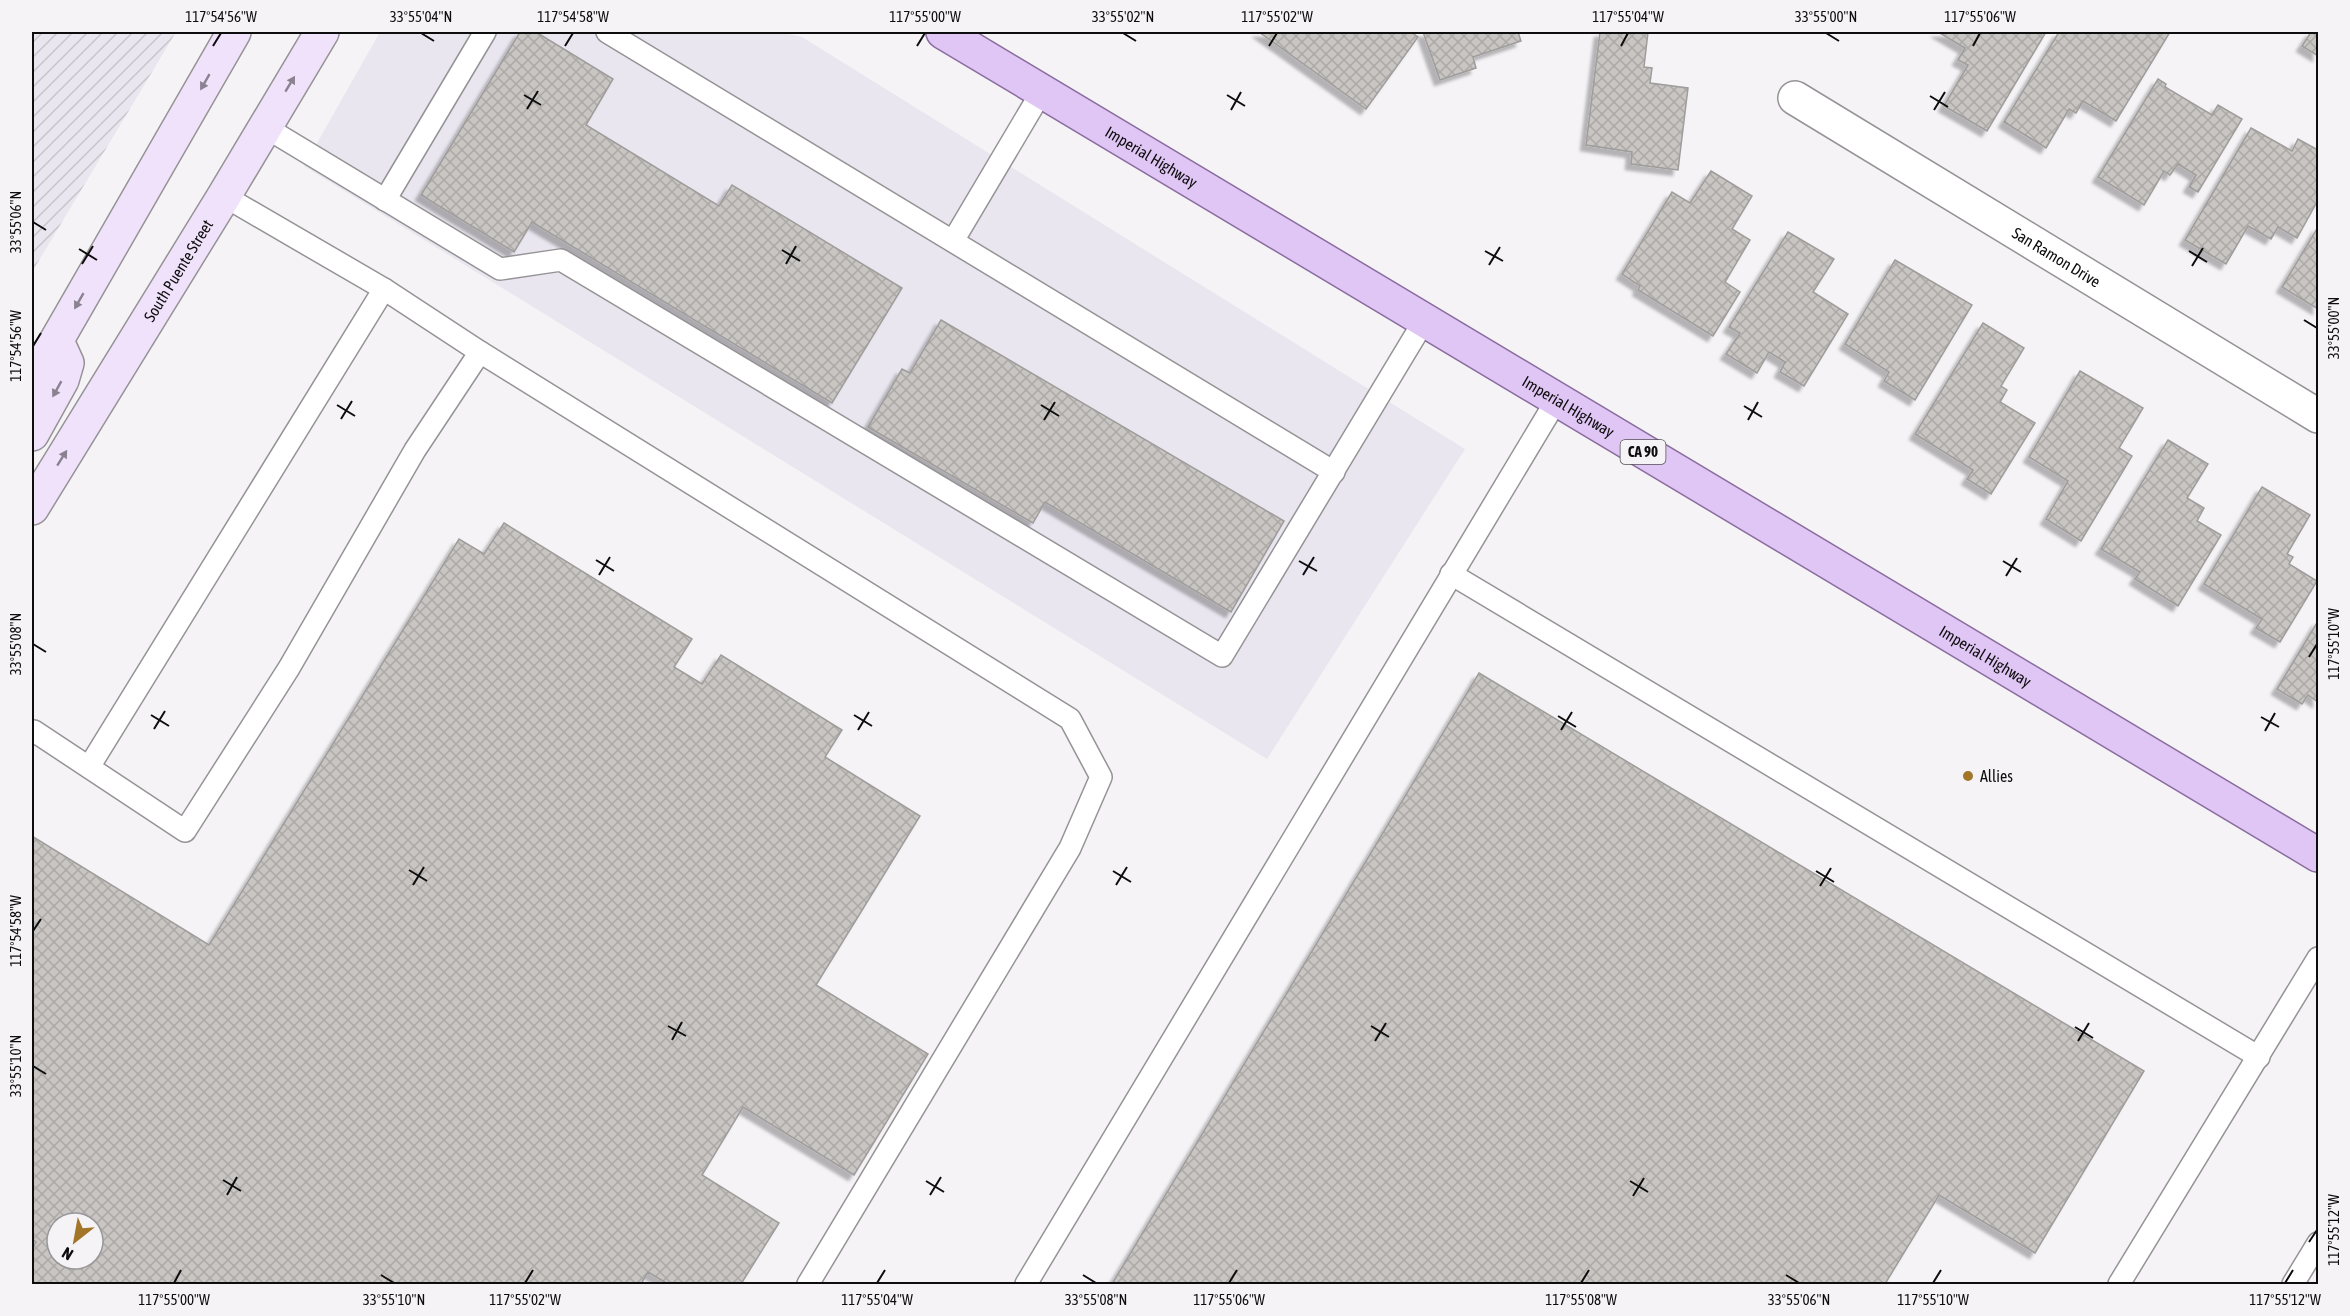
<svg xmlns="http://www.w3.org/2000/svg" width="2350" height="1316" viewBox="0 0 2350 1316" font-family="'Asap Condensed',sans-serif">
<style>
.built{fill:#eae6ef}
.industrial{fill:url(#industrial-furrows)}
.building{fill:url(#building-cross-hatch);stroke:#9f9d9b;stroke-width:1.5;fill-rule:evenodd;filter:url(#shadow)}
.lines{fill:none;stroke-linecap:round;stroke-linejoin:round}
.lane-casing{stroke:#959396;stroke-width:24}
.street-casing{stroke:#959396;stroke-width:36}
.secondary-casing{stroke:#959396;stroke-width:36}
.primary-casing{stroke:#8a6d9f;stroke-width:36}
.lane{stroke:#fff;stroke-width:21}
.street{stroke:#fff;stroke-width:33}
.secondary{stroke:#f0e2fa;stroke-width:33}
.primary{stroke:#e0c6f4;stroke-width:33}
.oneway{fill:#8a8290}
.ticks{fill:none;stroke:#0e0d0e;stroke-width:2}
.poi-dot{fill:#a37528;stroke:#f5f3f6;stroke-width:2}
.labels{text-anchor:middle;stroke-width:5;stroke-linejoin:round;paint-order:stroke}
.shield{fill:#f5f3f6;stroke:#535254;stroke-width:1.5}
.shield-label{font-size:15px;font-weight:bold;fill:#0e0d0e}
.street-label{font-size:16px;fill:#0e0d0e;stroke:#f5f3f6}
.poi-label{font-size:16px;fill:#0e0d0e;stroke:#f5f3f6;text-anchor:start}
.neatline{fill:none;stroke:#0e0d0e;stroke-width:2}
.ticks-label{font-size:15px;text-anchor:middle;fill:#0e0d0e}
</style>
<defs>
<pattern id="industrial-furrows" width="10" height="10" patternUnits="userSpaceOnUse" patternTransform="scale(1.5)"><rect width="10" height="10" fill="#eae6ef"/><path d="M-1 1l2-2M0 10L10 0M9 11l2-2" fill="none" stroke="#c8c4cc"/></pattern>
<pattern id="building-cross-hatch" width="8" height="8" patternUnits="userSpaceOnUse" patternTransform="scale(1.5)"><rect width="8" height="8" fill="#c8c5c3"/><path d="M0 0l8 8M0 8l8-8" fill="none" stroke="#aba8a6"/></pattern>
<filter id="shadow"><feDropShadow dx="-5.5" dy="5.5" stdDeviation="1.5" flood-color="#0004"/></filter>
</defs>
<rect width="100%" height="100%" fill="#f5f3f6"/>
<path class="built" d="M 380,32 L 780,32 L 802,37 L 1465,449 L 1267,759 L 304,166 Z"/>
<path class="industrial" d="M 32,32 L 176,32 L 32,272 Z"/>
<g class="building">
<path d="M 520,32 L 536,32 L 613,79 L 586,125 L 719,206 L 732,185 L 902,288 L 832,403 L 532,222 L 514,252 L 421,195 Z"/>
<path d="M 1259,32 L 1411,32 L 1418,37 L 1366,109 Z"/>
<path d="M 1423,32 L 1518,32 L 1521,41 L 1473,57 L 1476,68 L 1440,80 Z"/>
<path d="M 1600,32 L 1648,32 L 1644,67 L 1652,68 L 1650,83 L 1688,88 L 1678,170 L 1631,164 L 1632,152 L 1586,145 Z"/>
<path d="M 1938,32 L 2046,32 L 1987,131 L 1944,106 L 1968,65 L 1958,60 L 1965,48 Z"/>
<path d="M 2059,32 L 2170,32 L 2116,121 L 2083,101 L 2076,113 L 2069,109 L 2046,148 L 2004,122 Z"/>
<path d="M 2311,32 L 2318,32 L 2318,56 L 2302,46 Z"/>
<path d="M 2158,79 L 2166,84 L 2165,87 L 2212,115 L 2218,105 L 2242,119 L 2198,192 L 2189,187 L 2196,175 L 2178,164 L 2170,175 L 2164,171 L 2144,205 L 2098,177 Z"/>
<path d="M 2251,128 L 2292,151 L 2298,139 L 2318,150 L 2318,200 L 2297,238 L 2278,227 L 2271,239 L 2248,226 L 2226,264 L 2185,240 Z"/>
<path d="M 1711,171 L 1752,196 L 1732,229 L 1750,240 L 1725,282 L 1740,292 L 1713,336 L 1638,290 L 1640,286 L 1622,274 L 1672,192 L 1690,203 Z"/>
<path d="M 2318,227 L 2318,309 L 2282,287 Z"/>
<path d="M 1788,232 L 1834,259 L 1813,292 L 1848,314 L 1804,386 L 1780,372 L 1785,362 L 1769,352 L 1757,373 L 1726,354 L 1740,333 L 1729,327 Z"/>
<path d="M 1895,260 L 1972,305 L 1915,400 L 1884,381 L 1889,372 L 1845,344 Z"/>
<path d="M 941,320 L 1284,521 L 1231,612 L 1045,502 L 1033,523 L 868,427 L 902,369 L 910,373 Z"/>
<path d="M 1983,323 L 2024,348 L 2001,386 L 2007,390 L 2000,402 L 2035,423 L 1991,494 L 1967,479 L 1973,470 L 1915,434 Z"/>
<path d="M 2080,371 L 2143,408 L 2119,448 L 2132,456 L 2081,541 L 2046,519 L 2068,481 L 2029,457 Z"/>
<path d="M 2168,440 L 2208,464 L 2187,498 L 2204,508 L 2197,521 L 2221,535 L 2178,606 L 2135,579 L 2140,572 L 2101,549 Z"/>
<path d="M 2262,487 L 2310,515 L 2287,554 L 2293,557 L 2289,564 L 2317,581 L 2280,642 L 2256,628 L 2262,619 L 2204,584 Z"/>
<path d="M 504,523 L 692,639 L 674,667 L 702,684 L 721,655 L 842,730 L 825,757 L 920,816 L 816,985 L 928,1054 L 854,1175 L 743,1107 L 702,1175 L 779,1223 L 741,1284 L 668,1284 L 648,1272 L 641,1284 L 32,1284 L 32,1249 L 36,1242 L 32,1239 L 32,836 L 209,945 L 459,539 L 484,554 ZM 57,1223 L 93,1223 L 93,1259 L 57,1259 Z"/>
<path d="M 2318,621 L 2318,702 L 2308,695 L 2302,704 L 2277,689 Z"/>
<path d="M 1479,673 L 2144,1071 L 2035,1253 L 1939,1195 L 1885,1284 L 1112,1284 Z"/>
</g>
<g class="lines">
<defs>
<g id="lane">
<path d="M 607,32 L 1334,472"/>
<path d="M 265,127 L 500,269 L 561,260 L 1222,656 L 1424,321"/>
<path d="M 385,200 L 485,32"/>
<path d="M 953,241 L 1042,91"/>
<path d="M 384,289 L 480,352"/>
<path d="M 1451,574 L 2259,1057"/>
<path d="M 32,734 L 34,731 L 185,831 L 289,668 L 415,450 L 480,352 L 1070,719 L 1101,777 L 1070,848 L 808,1284"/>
<path d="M 89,767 L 384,289 L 224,196"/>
<path d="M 1026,1284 L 1556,401"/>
<path d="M 2119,1284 L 2318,958"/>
<path d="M 2293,1284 L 2318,1243"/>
</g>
<g id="street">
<path id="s1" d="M 1795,98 L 2318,416"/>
</g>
<g id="secondary">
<path d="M 32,383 L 234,32"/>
<path d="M 32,434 L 62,380 L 67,363 L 57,341"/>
<path id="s2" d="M 32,508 L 224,196 L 322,32"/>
</g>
<g id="primary">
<path id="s3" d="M 943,32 L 2318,855"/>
</g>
</defs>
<use href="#lane" class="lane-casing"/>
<use href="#street" class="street-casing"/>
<use href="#secondary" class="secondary-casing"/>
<use href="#primary" class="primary-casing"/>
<use href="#lane" class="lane"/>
<use href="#street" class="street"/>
<use href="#secondary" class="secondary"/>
<use href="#primary" class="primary"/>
</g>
<defs><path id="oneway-solid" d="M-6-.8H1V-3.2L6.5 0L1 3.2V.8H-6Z" transform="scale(1.5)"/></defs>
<g class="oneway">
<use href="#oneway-solid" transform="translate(205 82) rotate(120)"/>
<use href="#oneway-solid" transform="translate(290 84) rotate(-59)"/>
<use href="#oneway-solid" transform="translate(79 301) rotate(120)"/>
<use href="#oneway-solid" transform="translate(57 389) rotate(119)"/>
<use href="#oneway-solid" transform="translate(62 458) rotate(-58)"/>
</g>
<path class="ticks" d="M 421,33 L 434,41M 1123,33 L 1136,41M 1826,33 L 1839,41M 213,46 L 221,33M 565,46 L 573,33M 917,46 L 925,33M 1269,46 L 1277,33M 1621,46 L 1628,33M 1973,46 L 1980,33M 524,95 L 541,105M 1227,95 L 1245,106M 1930,96 L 1948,107M 527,109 L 538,91M 1231,110 L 1241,92M 1934,110 L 1945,92M 33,222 L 46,230M 79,249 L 97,260M 782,250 L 800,261M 1485,251 L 1503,261M 2189,251 L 2207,262M 82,264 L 93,246M 786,264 L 796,246M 1489,265 L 1500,247M 2192,266 L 2203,248M 2304,320 L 2317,328M 33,346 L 41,333M 337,405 L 355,416M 1041,405 L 1059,416M 1744,406 L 1762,417M 341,419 L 352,401M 1044,420 L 1055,402M 1748,420 L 1758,402M 596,560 L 614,571M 1299,561 L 1317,571M 2003,561 L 2021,572M 599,575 L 610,557M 1303,575 L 1314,557M 2006,576 L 2017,558M 33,644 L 46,652M 2309,657 L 2317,644M 151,715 L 169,726M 854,715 L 872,726M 1558,716 L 1576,727M 2261,717 L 2279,727M 154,729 L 165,711M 858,730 L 869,712M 1561,730 L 1572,712M 2265,731 L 2275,713M 409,870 L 427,881M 1113,871 L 1131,882M 1816,871 L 1834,882M 413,885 L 424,867M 1116,885 L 1127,867M 1820,886 L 1831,868M 33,931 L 41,919M 668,1026 L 686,1036M 1371,1026 L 1389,1037M 2075,1027 L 2093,1038M 672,1040 L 682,1022M 1375,1041 L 1386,1023M 2078,1041 L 2089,1023M 33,1066 L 46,1074M 223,1180 L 241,1191M 926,1181 L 944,1192M 1630,1181 L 1648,1192M 227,1195 L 237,1177M 930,1195 L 941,1177M 1633,1196 L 1644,1178M 2309,1242 L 2317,1230M 381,1275 L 394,1283M 1083,1275 L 1096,1283M 1786,1275 L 1799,1283M 174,1283 L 181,1270M 525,1283 L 533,1270M 877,1283 L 885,1270M 1229,1283 L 1237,1270M 1581,1283 L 1589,1270M 1933,1283 L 1941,1270M 2285,1283 L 2293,1270"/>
<circle class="poi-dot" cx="1968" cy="776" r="6"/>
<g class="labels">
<rect class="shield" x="1620.5" y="440" width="45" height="24" rx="4.5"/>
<g class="shield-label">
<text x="1643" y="457">CA 90</text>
</g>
<g class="street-label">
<text dy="6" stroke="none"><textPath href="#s3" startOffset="243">Imperial Highway</textPath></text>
<text dy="6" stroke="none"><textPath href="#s1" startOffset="306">San Ramon Drive</textPath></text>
<text dy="6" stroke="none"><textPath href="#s2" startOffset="279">South Puente Street</textPath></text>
<text dy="6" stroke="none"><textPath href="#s3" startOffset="729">Imperial Highway</textPath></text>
<text dy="6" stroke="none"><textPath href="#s3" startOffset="1215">Imperial Highway</textPath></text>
</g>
<g class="poi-label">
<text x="1980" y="782">Allies</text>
</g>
</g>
<rect width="2350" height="1316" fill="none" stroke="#f5f3f6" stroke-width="66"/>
<g transform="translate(75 1241) rotate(211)"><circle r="28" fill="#f5f3f6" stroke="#999799" stroke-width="1.5"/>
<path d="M0-4.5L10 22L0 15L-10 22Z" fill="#a37528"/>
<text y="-9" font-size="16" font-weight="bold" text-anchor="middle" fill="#0e0d0e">N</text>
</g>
<rect x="33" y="33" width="2284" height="1250" class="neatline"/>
<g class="ticks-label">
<text x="221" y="22">117°54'56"W</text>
<text x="421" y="22">33°55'04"N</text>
<text x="573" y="22">117°54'58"W</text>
<text x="925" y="22">117°55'00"W</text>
<text x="1123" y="22">33°55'02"N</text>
<text x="1277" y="22">117°55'02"W</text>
<text x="1628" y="22">117°55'04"W</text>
<text x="1826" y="22">33°55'00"N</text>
<text x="1980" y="22">117°55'06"W</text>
<text transform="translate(16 222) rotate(-90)" y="5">33°55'06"N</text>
<text transform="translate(2334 328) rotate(-90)" y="5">33°55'00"N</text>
<text transform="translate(16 346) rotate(-90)" y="5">117°54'56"W</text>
<text transform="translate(2334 644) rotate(-90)" y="5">117°55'10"W</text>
<text transform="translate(16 644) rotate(-90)" y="5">33°55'08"N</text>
<text transform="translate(16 931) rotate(-90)" y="5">117°54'58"W</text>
<text transform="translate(16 1066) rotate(-90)" y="5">33°55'10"N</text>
<text transform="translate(2334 1230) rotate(-90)" y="5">117°55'12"W</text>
<text x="174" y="1305">117°55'00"W</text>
<text x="394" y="1305">33°55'10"N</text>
<text x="525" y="1305">117°55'02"W</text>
<text x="877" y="1305">117°55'04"W</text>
<text x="1096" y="1305">33°55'08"N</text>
<text x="1229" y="1305">117°55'06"W</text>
<text x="1581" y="1305">117°55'08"W</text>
<text x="1799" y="1305">33°55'06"N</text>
<text x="1933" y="1305">117°55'10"W</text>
<text x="2285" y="1305">117°55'12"W</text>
</g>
</svg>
